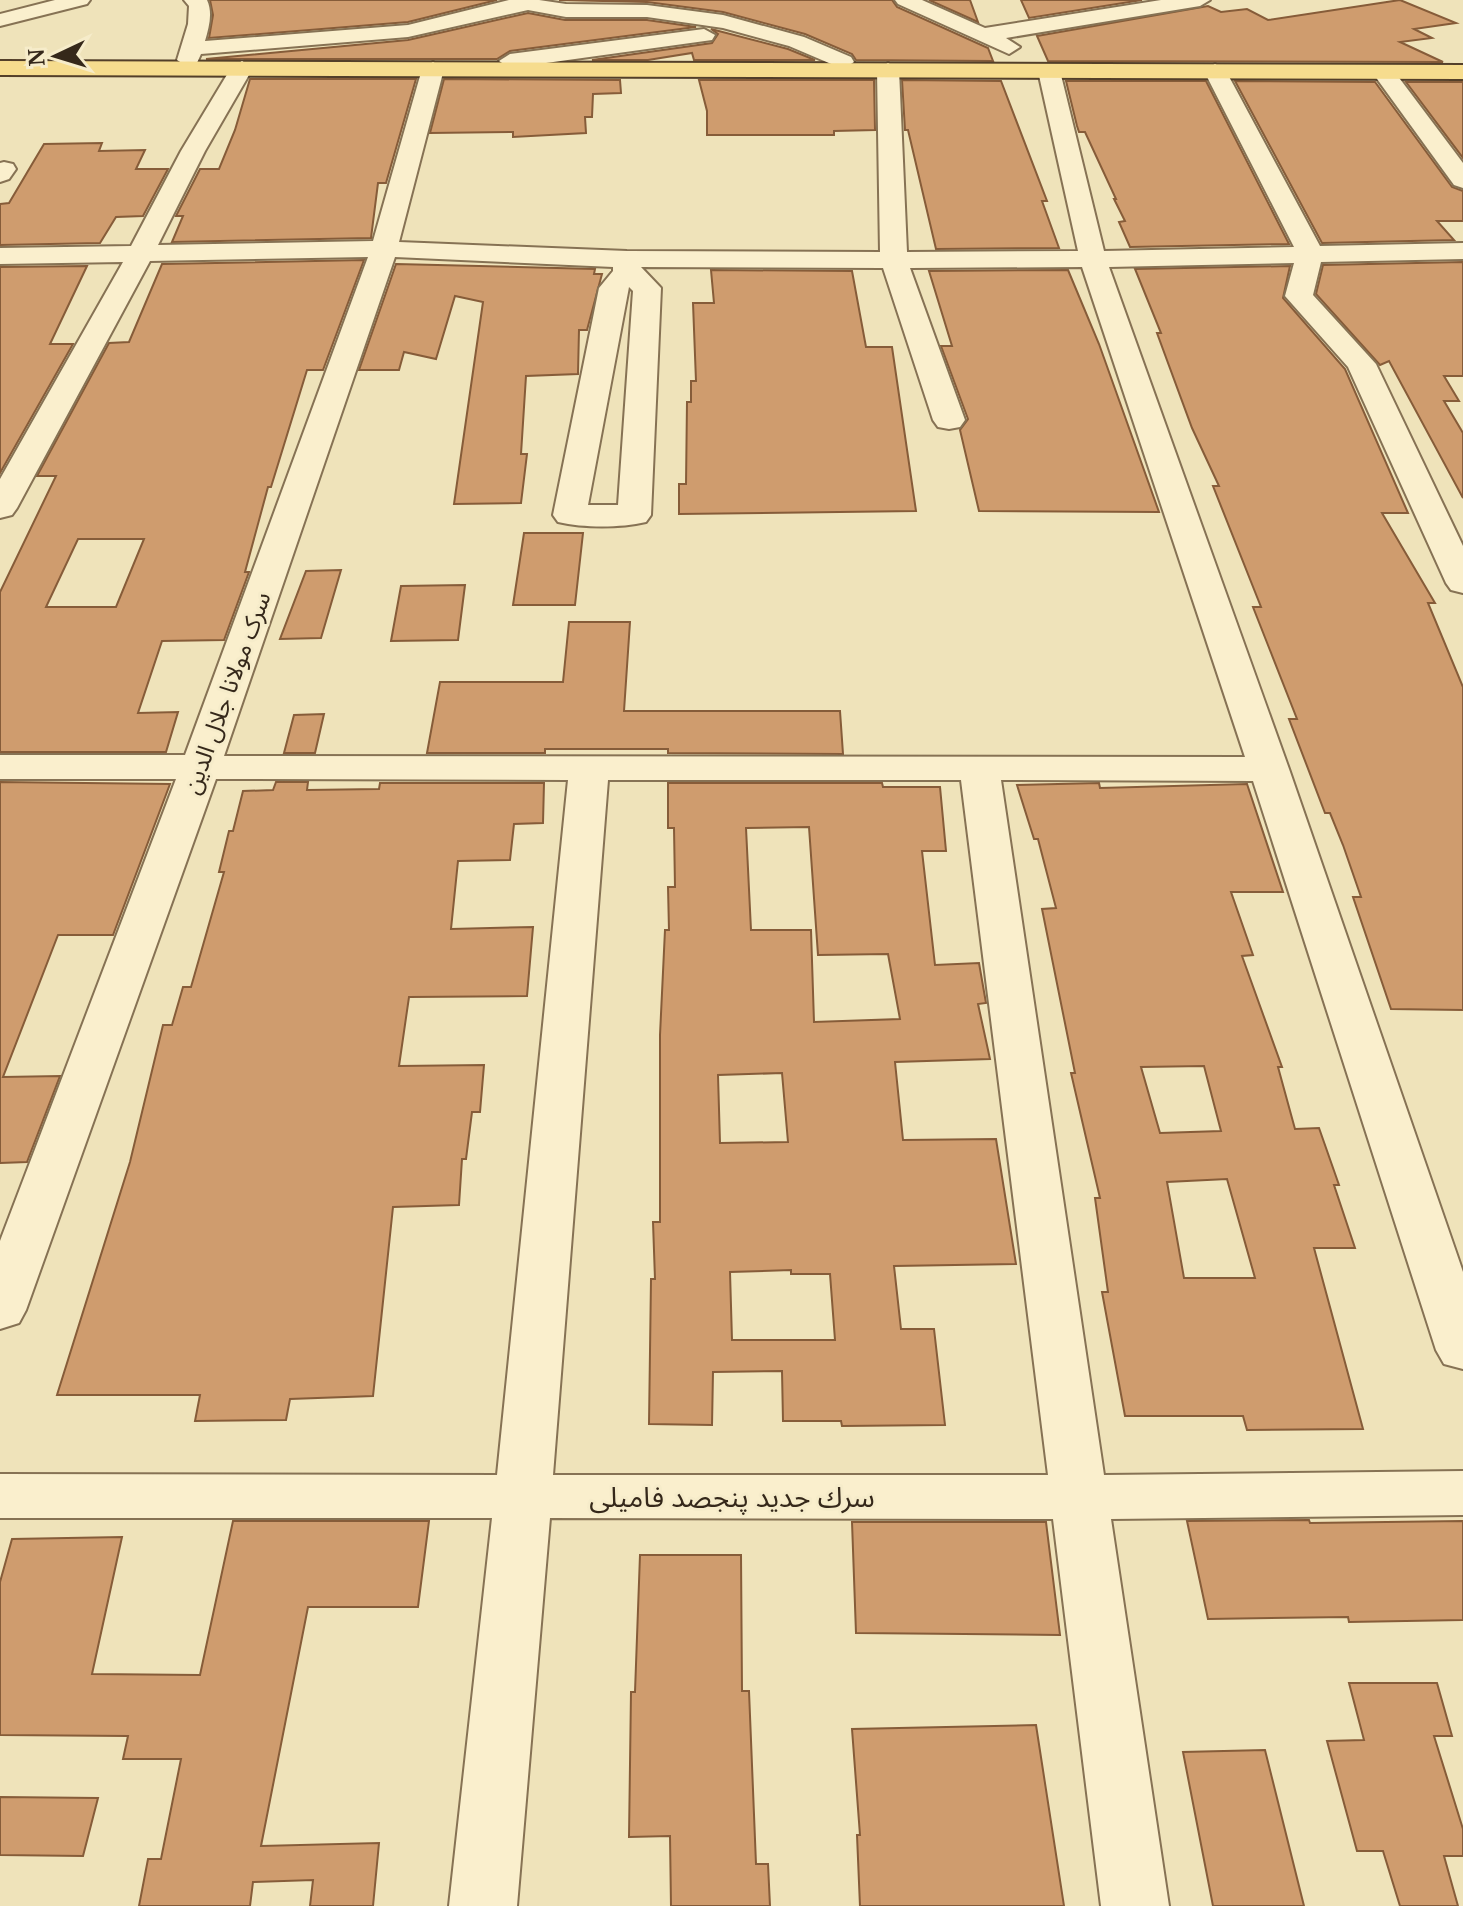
<svg xmlns="http://www.w3.org/2000/svg" width="1463" height="1906" viewBox="0 0 1463 1906" font-family="'Noto Serif','Noto Sans Arabic',serif">
<style>
.building{fill:#cf9c6e;stroke:#865c39;stroke-width:2;fill-rule:evenodd}
.lines{fill:none;stroke-linecap:round;stroke-linejoin:round}
.minor-casing{stroke:#867254;stroke-width:4}
.major-casing{stroke:#533f29;stroke-width:4}
.minor{fill:#faefcd;fill-rule:evenodd}
.major{fill:#f6dc8e;fill-rule:evenodd}
.labels{text-anchor:middle;stroke-width:6;stroke-linejoin:round;paint-order:stroke}
.street-label{font-size:24px;fill:#35281a;stroke:#f6ecca}
.near-street-label{font-size:28px;fill:#35281a;stroke:#f6ecca}
</style>
<rect width="100%" height="100%" fill="#efe3ba"/>
<g class="building">
<path d="M 210,0 L 497,0 L 408,22 L 209,38 L 213,15 Z"/>
<path d="M 559,0 L 892,0 L 897,7 L 988,48 L 993,61 L 856,60 L 852,54 L 805,34 L 723,12 L 647,2 Z"/>
<path d="M 929,0 L 970,0 L 978,22 Z"/>
<path d="M 1021,0 L 1142,0 L 1029,18 Z"/>
<path d="M 1400,0 L 1456,23 L 1414,29 L 1432,38 L 1400,42 L 1443,62 L 1048,61 L 1037,36 L 1208,6 L 1221,12 L 1247,9 L 1268,20 Z"/>
<path d="M 528,13 L 565,20 L 647,20 L 696,27 L 510,51 L 497,59 L 206,59 L 408,40 Z"/>
<path d="M 711,29 L 788,49 L 815,60 L 694,60 L 692,53 L 648,60 L 592,60 L 712,43 L 718,34 Z"/>
<path d="M 250,79 L 416,79 L 386,183 L 378,183 L 371,238 L 172,242 L 183,216 L 176,216 L 200,169 L 219,169 L 235,130 Z"/>
<path d="M 444,79 L 620,80 L 621,93 L 593,94 L 592,117 L 585,117 L 586,133 L 513,137 L 513,132 L 430,133 Z"/>
<path d="M 699,80 L 874,80 L 875,130 L 834,131 L 834,135 L 707,135 L 707,111 Z"/>
<path d="M 902,80 L 1001,81 L 1047,201 L 1042,201 L 1059,248 L 936,249 L 908,130 L 905,130 Z"/>
<path d="M 1066,81 L 1206,81 L 1289,244 L 1130,247 L 1119,222 L 1125,221 L 1114,199 L 1116,199 L 1085,132 L 1079,132 L 1077,126 Z"/>
<path d="M 1235,81 L 1375,82 L 1452,187 L 1463,191 L 1463,221 L 1437,221 L 1454,240 L 1322,243 Z"/>
<path d="M 1406,82 L 1463,82 L 1463,158 Z"/>
<path d="M 102,143 L 99,151 L 145,150 L 136,169 L 168,169 L 143,216 L 116,217 L 100,243 L 0,245 L 0,204 L 9,203 L 44,144 Z"/>
<path d="M 364,260 L 323,370 L 307,370 L 271,487 L 268,487 L 245,572 L 249,572 L 224,640 L 162,641 L 138,713 L 178,712 L 166,752 L 0,752 L 0,592 L 56,476 L 37,476 L 109,343 L 129,342 L 162,264 ZM 78,539 L 144,539 L 116,607 L 46,607 Z"/>
<path d="M 1463,262 L 1463,376 L 1444,376 L 1459,401 L 1444,401 L 1463,433 L 1463,498 L 1389,361 L 1380,365 L 1316,294 L 1323,265 Z"/>
<path d="M 396,264 L 595,269 L 594,274 L 602,274 L 587,330 L 579,330 L 578,374 L 526,376 L 521,454 L 527,454 L 521,503 L 454,504 L 483,302 L 455,296 L 436,359 L 404,352 L 399,370 L 359,370 Z"/>
<path d="M 87,266 L 50,344 L 73,344 L 0,473 L 0,267 Z"/>
<path d="M 1290,266 L 1283,298 L 1345,369 L 1408,513 L 1382,513 L 1435,603 L 1428,603 L 1463,687 L 1463,1010 L 1391,1009 L 1353,897 L 1361,897 L 1343,845 L 1330,813 L 1325,813 L 1289,719 L 1297,719 L 1253,607 L 1261,607 L 1213,486 L 1219,486 L 1192,428 L 1157,333 L 1161,333 L 1135,269 Z"/>
<path d="M 711,270 L 852,271 L 866,347 L 892,347 L 916,511 L 679,514 L 679,484 L 686,484 L 687,402 L 691,402 L 691,381 L 696,381 L 693,303 L 714,303 Z"/>
<path d="M 1068,270 L 1099,344 L 1159,512 L 979,511 L 960,430 L 968,419 L 941,346 L 952,346 L 929,271 Z"/>
<path d="M 524,533 L 583,533 L 575,605 L 513,605 Z"/>
<path d="M 341,570 L 321,638 L 280,639 L 306,571 Z"/>
<path d="M 465,585 L 458,640 L 391,641 L 401,586 Z"/>
<path d="M 569,622 L 630,622 L 624,711 L 840,711 L 843,754 L 668,753 L 668,749 L 545,749 L 545,753 L 427,753 L 440,682 L 563,682 Z"/>
<path d="M 324,714 L 315,753 L 284,753 L 294,715 Z"/>
<path d="M 0,782 L 170,784 L 113,935 L 58,935 L 3,1077 L 60,1076 L 27,1162 L 0,1163 Z"/>
<path d="M 276,782 L 308,782 L 307,790 L 379,789 L 380,783 L 544,783 L 543,823 L 514,824 L 510,860 L 458,861 L 451,929 L 533,927 L 527,996 L 409,997 L 399,1066 L 484,1065 L 480,1112 L 472,1112 L 466,1159 L 462,1159 L 459,1205 L 393,1207 L 373,1396 L 290,1399 L 286,1420 L 195,1421 L 200,1395 L 57,1395 L 130,1162 L 163,1025 L 172,1025 L 183,987 L 191,987 L 224,872 L 219,872 L 229,831 L 233,831 L 243,791 L 273,790 Z"/>
<path d="M 668,783 L 882,783 L 883,787 L 940,787 L 946,851 L 922,851 L 935,965 L 979,963 L 986,1003 L 978,1004 L 990,1059 L 895,1062 L 903,1140 L 996,1139 L 1016,1264 L 894,1266 L 901,1329 L 934,1329 L 945,1425 L 842,1426 L 841,1421 L 783,1421 L 782,1371 L 713,1372 L 712,1425 L 649,1424 L 651,1279 L 655,1279 L 653,1222 L 660,1222 L 660,1035 L 665,930 L 669,930 L 668,887 L 675,887 L 674,828 L 668,828 ZM 809,827 L 818,955 L 888,954 L 900,1019 L 814,1022 L 811,930 L 751,930 L 746,828 ZM 782,1073 L 788,1142 L 720,1143 L 718,1075 ZM 791,1270 L 791,1274 L 830,1274 L 835,1340 L 732,1340 L 730,1272 Z"/>
<path d="M 1099,783 L 1100,788 L 1247,784 L 1283,892 L 1231,892 L 1253,955 L 1242,956 L 1282,1067 L 1278,1067 L 1295,1129 L 1319,1128 L 1339,1185 L 1334,1185 L 1355,1248 L 1314,1248 L 1363,1429 L 1247,1430 L 1243,1416 L 1125,1416 L 1102,1292 L 1108,1292 L 1095,1198 L 1100,1198 L 1071,1073 L 1075,1073 L 1042,909 L 1056,908 L 1038,839 L 1034,839 L 1017,785 ZM 1204,1066 L 1221,1131 L 1160,1133 L 1141,1067 ZM 1227,1179 L 1255,1278 L 1184,1278 L 1167,1182 Z"/>
<path d="M 1309,1520 L 1310,1523 L 1463,1521 L 1463,1620 L 1349,1622 L 1348,1617 L 1208,1619 L 1187,1521 Z"/>
<path d="M 233,1521 L 429,1521 L 418,1607 L 308,1607 L 261,1846 L 379,1843 L 373,1906 L 310,1906 L 313,1880 L 253,1882 L 250,1906 L 139,1906 L 148,1859 L 161,1859 L 181,1759 L 123,1759 L 128,1736 L 0,1735 L 0,1582 L 12,1539 L 122,1537 L 92,1674 L 200,1675 Z"/>
<path d="M 852,1522 L 1046,1522 L 1060,1635 L 856,1633 Z"/>
<path d="M 640,1555 L 741,1555 L 742,1691 L 749,1691 L 756,1864 L 768,1864 L 770,1906 L 671,1906 L 670,1836 L 629,1837 L 631,1692 L 635,1692 Z"/>
<path d="M 1349,1683 L 1437,1683 L 1452,1736 L 1434,1736 L 1463,1829 L 1463,1856 L 1444,1856 L 1458,1906 L 1400,1906 L 1383,1851 L 1357,1851 L 1327,1741 L 1364,1740 Z"/>
<path d="M 1036,1725 L 1064,1906 L 860,1906 L 857,1835 L 860,1835 L 852,1729 Z"/>
<path d="M 1265,1750 L 1304,1906 L 1213,1906 L 1183,1752 Z"/>
<path d="M 0,1797 L 98,1798 L 83,1856 L 0,1855 Z"/>
</g>
<g class="lines">
<defs>
<g id="minor">
<path d="M 55,0 L 90,0 L 87,4 L 0,26 L 0,14 Z"/>
<path d="M 184,0 L 207,0 C 213,13 209,27 205,41 L 408,25 L 509,0 L 539,0 L 566,4 L 647,5 L 723,15 L 804,37 L 851,57 L 854,62 L 843,69 L 789,46 L 723,28 L 647,17 L 566,17 L 528,10 L 408,37 L 201,54 L 196,65 L 188,67 L 177,60 L 188,24 L 189,6 Z"/>
<path d="M 895,0 L 922,0 L 985,28 L 1161,0 L 1210,0 L 1200,6 L 1006,38 L 1020,47 L 1009,54 L 898,4 Z"/>
<path d="M 704,29 L 715,35 L 712,40 L 510,68 L 499,61 L 510,54 Z"/>
<path d="M 242,61 L 253,68 L 205,151 L 158,245 L 373,241 L 422,69 L 433,62 L 444,69 L 399,242 L 627,251 L 880,252 L 877,70 L 888,63 L 899,70 L 907,252 L 1078,251 L 1038,71 L 1049,64 L 1060,71 L 1104,251 L 1294,247 L 1204,71 L 1215,64 L 1226,71 L 1320,246 L 1463,243 L 1463,259 L 1321,262 L 1313,295 L 1376,364 L 1463,546 L 1463,593 L 1451,590 L 1446,583 L 1348,367 L 1285,296 L 1294,263 L 1109,267 L 1289,769 L 1463,1272 L 1463,1369 L 1444,1364 L 1436,1350 L 1253,781 L 1001,780 L 1104,1475 L 1463,1471 L 1463,1515 L 1111,1519 L 1169,1906 L 1101,1906 L 1053,1519 L 550,1518 L 517,1906 L 449,1906 L 492,1518 L 0,1518 L 0,1474 L 497,1475 L 568,780 L 216,779 L 26,1310 L 19,1323 L 0,1329 L 0,1241 L 176,779 L 0,779 L 0,755 L 185,755 L 368,257 L 150,261 L 17,508 L 12,515 L 0,518 L 0,479 L 123,262 L 0,264 L 0,248 L 131,246 L 181,151 L 231,68 ZM 395,257 L 613,267 L 613,271 L 599,288 L 553,515 L 558,522 C 584,528 620,528 646,522 L 651,515 L 661,288 L 641,267 L 883,268 L 933,420 L 938,427 L 949,429 L 960,427 L 965,420 L 910,268 L 1082,267 L 1245,757 L 224,756 ZM 629,287 L 633,291 L 618,505 L 588,505 ZM 608,780 L 961,780 L 1048,1475 L 553,1475 Z"/>
<path d="M 1383,65 L 1391,67 L 1463,163 L 1463,188 L 1454,185 L 1372,72 L 1375,67 Z"/>
<path d="M 4,162 L 13,164 L 16,169 L 9,179 L 0,182 L 0,163 Z"/>
</g>
<path id="major" d="M 0,61 L 1463,65 L 1463,79 L 0,75 Z"/>
</defs>
<use href="#minor" class="minor-casing"/>
<use href="#major" class="major-casing"/>
<use href="#minor" class="minor"/>
<use href="#major" class="major"/>
</g>
<g class="labels">
<g class="street-label">
<text transform="translate(227 693) rotate(-70)" y="8">سرک مولانا جلال الدین</text>
</g>
<g class="near-street-label">
<text x="732" y="1507">سرك جدید پنجصد فامیلی</text>
</g>
</g>
<g transform="translate(56 56) rotate(266)" stroke="#f6ecca" stroke-width="6" paint-order="stroke">
<path d="M0-6L14 30L0 20L-14 30Z" fill="#35281a"/>
<text y="-12" font-size="22" font-weight="bold" text-anchor="middle" fill="#35281a">N</text>
</g>
</svg>
